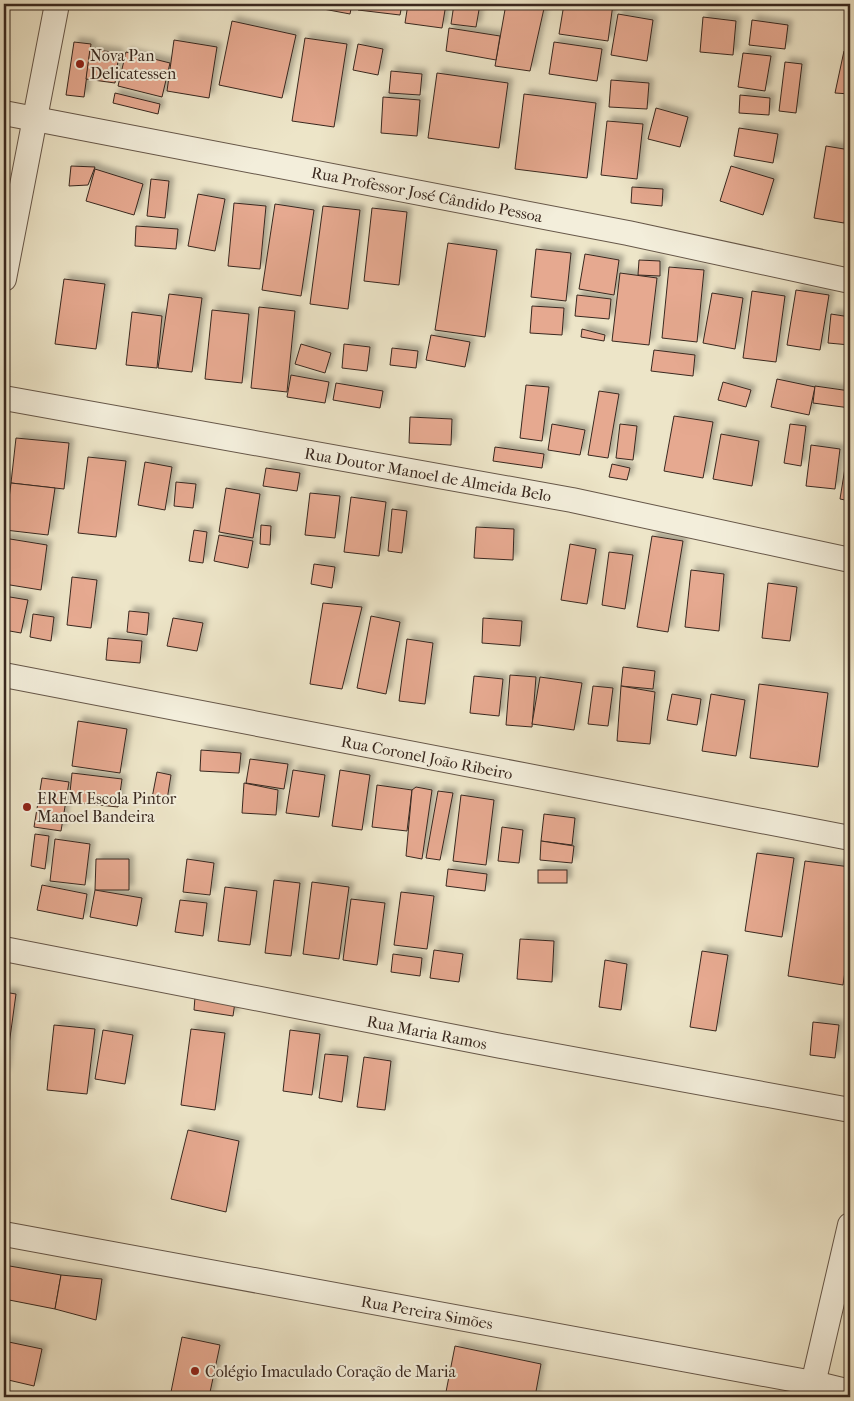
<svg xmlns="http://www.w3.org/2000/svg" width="854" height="1401" viewBox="0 0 854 1401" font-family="'IM FELL French Canon',serif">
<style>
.building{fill:#e6a990;stroke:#39281f;filter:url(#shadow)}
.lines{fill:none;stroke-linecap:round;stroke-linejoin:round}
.minor-casing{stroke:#665749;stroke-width:26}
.minor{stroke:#f3eedb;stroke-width:24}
.poi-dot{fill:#8f2418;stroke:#f3eedb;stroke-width:2}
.labels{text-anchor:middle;stroke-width:4;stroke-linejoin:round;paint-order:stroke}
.poi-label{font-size:16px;fill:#39281f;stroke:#f3eedb;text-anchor:start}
.street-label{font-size:16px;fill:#39281f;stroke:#f3eedb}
</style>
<defs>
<filter id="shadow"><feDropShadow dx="4.5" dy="-4.5" stdDeviation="2.5" flood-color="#0004"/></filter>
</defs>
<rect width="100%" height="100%" fill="#ede5c8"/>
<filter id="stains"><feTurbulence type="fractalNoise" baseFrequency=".004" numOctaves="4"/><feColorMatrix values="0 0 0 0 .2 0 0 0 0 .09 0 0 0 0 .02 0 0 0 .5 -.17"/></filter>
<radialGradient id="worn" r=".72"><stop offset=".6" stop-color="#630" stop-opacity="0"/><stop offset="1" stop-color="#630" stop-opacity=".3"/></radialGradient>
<g class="building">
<path d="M 319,4 L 352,4 L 350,14 L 318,8 Z"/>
<path d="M 359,4 L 402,4 L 400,15 L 358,10 Z"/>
<path d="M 408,4 L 446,4 L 442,28 L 405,23 Z"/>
<path d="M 454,4 L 480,4 L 476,27 L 451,24 Z"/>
<path d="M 506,4 L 545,4 L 530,71 L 495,66 Z"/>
<path d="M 564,4 L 613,4 L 608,41 L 559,34 Z"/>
<path d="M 618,14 L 653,20 L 647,61 L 611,55 Z"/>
<path d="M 703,17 L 736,21 L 733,55 L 700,52 Z"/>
<path d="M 752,20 L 788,25 L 785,49 L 749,45 Z"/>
<path d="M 232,21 L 296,35 L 282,98 L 219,85 Z"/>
<path d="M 449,28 L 500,36 L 496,60 L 446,51 Z"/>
<path d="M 305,38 L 347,44 L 334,127 L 292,121 Z"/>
<path d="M 174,40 L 217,47 L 209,98 L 167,91 Z"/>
<path d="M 74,42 L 91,44 L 84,97 L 66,95 Z"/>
<path d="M 554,42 L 602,49 L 597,81 L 549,74 Z"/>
<path d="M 358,44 L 383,49 L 378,75 L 353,70 Z"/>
<path d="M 90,49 L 119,53 L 115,83 L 86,79 Z"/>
<path d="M 844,51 L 850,52 L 850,94 L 835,93 Z"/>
<path d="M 126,52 L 170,63 L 162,97 L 118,86 Z"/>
<path d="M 743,53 L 771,56 L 765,91 L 738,87 Z"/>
<path d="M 785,62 L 802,64 L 796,113 L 779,111 Z"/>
<path d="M 391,71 L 422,74 L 420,95 L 389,93 Z"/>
<path d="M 437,73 L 508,83 L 499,148 L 428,138 Z"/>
<path d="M 611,80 L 649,83 L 647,109 L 609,107 Z"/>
<path d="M 115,93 L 160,104 L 158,114 L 113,103 Z"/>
<path d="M 524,94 L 596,103 L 587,178 L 515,169 Z"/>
<path d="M 740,95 L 770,98 L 769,115 L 739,113 Z"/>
<path d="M 383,97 L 420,100 L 417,136 L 381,133 Z"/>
<path d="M 656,108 L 688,117 L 680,147 L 648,139 Z"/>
<path d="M 607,121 L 643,124 L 637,179 L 601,175 Z"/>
<path d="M 739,128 L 778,134 L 773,163 L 734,156 Z"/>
<path d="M 826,146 L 850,150 L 850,188 L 844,223 L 814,218 Z"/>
<path d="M 71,166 L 95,167 L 88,185 L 69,186 Z"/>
<path d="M 731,166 L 774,179 L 763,215 L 720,201 Z"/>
<path d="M 95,169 L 143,184 L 134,215 L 86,201 Z"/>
<path d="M 151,179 L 169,181 L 165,218 L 147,216 Z"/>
<path d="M 632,187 L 663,189 L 662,206 L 631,203 Z"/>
<path d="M 198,194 L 225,199 L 215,251 L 188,246 Z"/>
<path d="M 234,203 L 266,206 L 260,269 L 228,266 Z"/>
<path d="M 275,204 L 314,210 L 301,296 L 262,290 Z"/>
<path d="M 323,206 L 360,210 L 348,309 L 310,304 Z"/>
<path d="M 372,208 L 407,212 L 399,285 L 364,281 Z"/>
<path d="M 136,226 L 178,229 L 176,249 L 135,246 Z"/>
<path d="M 448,243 L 497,250 L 485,337 L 435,330 Z"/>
<path d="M 536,249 L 571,253 L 566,301 L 531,297 Z"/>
<path d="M 585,254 L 619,260 L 614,295 L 579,289 Z"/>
<path d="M 639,260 L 660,261 L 660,276 L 638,275 Z"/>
<path d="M 669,267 L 704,270 L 697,342 L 662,338 Z"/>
<path d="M 620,273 L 657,278 L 649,345 L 612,341 Z"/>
<path d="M 64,279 L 105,284 L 96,349 L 55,344 Z"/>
<path d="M 796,290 L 829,295 L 820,350 L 787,345 Z"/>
<path d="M 752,291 L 785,296 L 776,362 L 743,358 Z"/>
<path d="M 712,293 L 743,298 L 735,349 L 703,343 Z"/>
<path d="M 169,294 L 202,298 L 192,372 L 158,368 Z"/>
<path d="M 577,295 L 611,299 L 609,319 L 575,316 Z"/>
<path d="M 532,306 L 564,308 L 562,335 L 530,333 Z"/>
<path d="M 259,307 L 295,311 L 287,392 L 251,388 Z"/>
<path d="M 212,310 L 249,314 L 242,383 L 205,379 Z"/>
<path d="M 132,312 L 162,316 L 157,368 L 126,365 Z"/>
<path d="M 831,314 L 850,317 L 850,345 L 828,343 Z"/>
<path d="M 582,329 L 605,335 L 604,341 L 581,337 Z"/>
<path d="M 431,335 L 470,342 L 465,367 L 426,360 Z"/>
<path d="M 301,344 L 331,353 L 325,373 L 295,364 Z"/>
<path d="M 344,344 L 370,347 L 367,371 L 342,368 Z"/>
<path d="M 392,348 L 418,351 L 416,368 L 390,365 Z"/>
<path d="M 654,350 L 695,355 L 693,376 L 651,371 Z"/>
<path d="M 291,375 L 329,382 L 325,403 L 287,397 Z"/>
<path d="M 777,379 L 815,387 L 809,415 L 771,407 Z"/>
<path d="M 723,382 L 751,390 L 746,407 L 718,400 Z"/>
<path d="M 336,383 L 383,391 L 380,408 L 333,400 Z"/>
<path d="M 526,385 L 549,387 L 542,441 L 520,438 Z"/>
<path d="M 815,386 L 850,391 L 850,408 L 813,403 Z"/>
<path d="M 599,391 L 619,394 L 608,458 L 588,455 Z"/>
<path d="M 674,416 L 713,422 L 703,478 L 664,471 Z"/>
<path d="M 410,417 L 452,419 L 451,445 L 409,443 Z"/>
<path d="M 552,424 L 585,430 L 580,455 L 548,450 Z"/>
<path d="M 620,424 L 637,426 L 633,460 L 616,458 Z"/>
<path d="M 790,424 L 806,426 L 801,466 L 784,463 Z"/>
<path d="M 721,434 L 759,441 L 752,486 L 713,479 Z"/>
<path d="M 16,438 L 69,443 L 64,489 L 11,483 Z"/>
<path d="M 811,445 L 840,449 L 835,489 L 806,486 Z"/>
<path d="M 495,447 L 544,454 L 542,468 L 493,461 Z"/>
<path d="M 848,449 L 850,449 L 850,501 L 840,499 Z"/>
<path d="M 88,457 L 126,461 L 116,537 L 78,533 Z"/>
<path d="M 145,462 L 172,467 L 165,510 L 138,505 Z"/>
<path d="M 612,464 L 630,468 L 627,480 L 609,477 Z"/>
<path d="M 266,468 L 300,473 L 297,491 L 263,486 Z"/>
<path d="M 4,477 L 9,478 L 4,520 Z"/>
<path d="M 176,482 L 196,484 L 193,508 L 174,506 Z"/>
<path d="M 11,483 L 55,488 L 48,535 L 5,530 Z"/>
<path d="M 226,488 L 260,494 L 253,538 L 219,532 Z"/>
<path d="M 310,493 L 340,496 L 335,538 L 305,535 Z"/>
<path d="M 351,497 L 386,502 L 379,556 L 344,552 Z"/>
<path d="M 392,509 L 407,511 L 402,553 L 388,551 Z"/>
<path d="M 261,525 L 271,526 L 270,545 L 260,544 Z"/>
<path d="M 476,527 L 514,529 L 513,560 L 474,558 Z"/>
<path d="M 194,530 L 207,532 L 203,563 L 189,561 Z"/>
<path d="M 219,535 L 253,541 L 248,568 L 214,561 Z"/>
<path d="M 652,536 L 683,541 L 668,632 L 637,627 Z"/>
<path d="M 4,538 L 47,545 L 41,590 L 4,584 Z"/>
<path d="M 570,544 L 596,549 L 587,604 L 561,600 Z"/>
<path d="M 609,552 L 633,555 L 625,609 L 602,605 Z"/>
<path d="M 314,564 L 335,567 L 332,588 L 311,584 Z"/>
<path d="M 691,570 L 724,574 L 719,631 L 685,627 Z"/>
<path d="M 72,577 L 97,580 L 91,628 L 67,625 Z"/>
<path d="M 768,583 L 797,587 L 790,641 L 762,638 Z"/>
<path d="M 4,596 L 28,600 L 21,633 L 4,630 Z"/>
<path d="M 323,603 L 362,607 L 342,689 L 310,684 Z"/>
<path d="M 129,611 L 149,613 L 147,635 L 127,632 Z"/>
<path d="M 33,614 L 54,617 L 51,641 L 30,637 Z"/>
<path d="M 371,616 L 400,622 L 386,694 L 357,688 Z"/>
<path d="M 173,618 L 203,623 L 197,651 L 167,646 Z"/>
<path d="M 483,618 L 522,621 L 520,646 L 482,643 Z"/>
<path d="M 108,638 L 142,641 L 140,663 L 106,660 Z"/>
<path d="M 407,639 L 433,643 L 425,704 L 399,701 Z"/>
<path d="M 623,667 L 655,671 L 653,689 L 621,686 Z"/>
<path d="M 510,675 L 536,677 L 532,727 L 506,725 Z"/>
<path d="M 474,676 L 503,679 L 499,716 L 470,713 Z"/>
<path d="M 540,677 L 582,683 L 574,730 L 532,724 Z"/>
<path d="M 759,684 L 828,693 L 818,767 L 750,758 Z"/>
<path d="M 593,686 L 613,688 L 608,726 L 588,724 Z"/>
<path d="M 621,686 L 655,692 L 650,744 L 617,741 Z"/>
<path d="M 672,694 L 701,699 L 697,725 L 667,720 Z"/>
<path d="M 711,694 L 745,700 L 736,756 L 702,751 Z"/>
<path d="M 78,721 L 127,729 L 120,773 L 72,766 Z"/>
<path d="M 201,750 L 241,753 L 239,773 L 200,771 Z"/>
<path d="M 250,759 L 288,764 L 284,789 L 246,783 Z"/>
<path d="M 293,770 L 325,775 L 319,817 L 286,813 Z"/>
<path d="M 340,770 L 370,775 L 362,830 L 332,826 Z"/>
<path d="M 157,772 L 171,775 L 167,800 L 152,798 Z"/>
<path d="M 72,773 L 122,779 L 118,807 L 69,802 Z"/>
<path d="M 42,778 L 69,782 L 61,831 L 34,827 Z"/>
<path d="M 244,783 L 278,790 L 276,815 L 242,813 Z"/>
<path d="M 377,785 L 412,790 L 407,831 L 372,827 Z"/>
<path d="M 416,787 L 432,790 L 422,859 L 406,856 L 412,790 Z"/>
<path d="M 438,791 L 453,793 L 440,860 L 426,858 Z"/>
<path d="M 461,795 L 494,800 L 486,865 L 453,861 Z"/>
<path d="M 544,814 L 575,818 L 572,845 L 541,841 Z"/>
<path d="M 502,827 L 523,830 L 519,863 L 498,861 Z"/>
<path d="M 35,834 L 49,836 L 45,869 L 31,866 Z"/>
<path d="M 55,839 L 90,844 L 85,885 L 50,881 Z"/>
<path d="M 541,841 L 574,846 L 572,863 L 540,860 Z"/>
<path d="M 757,853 L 794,858 L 782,937 L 745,931 Z"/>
<path d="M 96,859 L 129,859 L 129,890 L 95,890 Z"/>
<path d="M 187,859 L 214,863 L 210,895 L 183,892 Z"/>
<path d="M 805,861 L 850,867 L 850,938 L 843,985 L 788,976 Z"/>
<path d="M 448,869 L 487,874 L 485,891 L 446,886 Z"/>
<rect x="538" y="870" width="29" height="13"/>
<path d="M 274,880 L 300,883 L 291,956 L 265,953 Z"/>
<path d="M 312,882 L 349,887 L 339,959 L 303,954 Z"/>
<path d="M 42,885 L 87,894 L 83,919 L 37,910 Z"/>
<path d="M 225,887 L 257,891 L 250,945 L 218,941 Z"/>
<path d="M 95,890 L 142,898 L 137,926 L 90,917 Z"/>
<path d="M 401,892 L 434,896 L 427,949 L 394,945 Z"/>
<path d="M 351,899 L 385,903 L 377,965 L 343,960 Z"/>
<path d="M 180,900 L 207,903 L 203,936 L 175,932 Z"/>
<path d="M 520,939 L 554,941 L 552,982 L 517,979 Z"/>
<path d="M 434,950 L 463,954 L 459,982 L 430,978 Z"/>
<path d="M 702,951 L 728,955 L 716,1031 L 690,1027 Z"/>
<path d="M 393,954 L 422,958 L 420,976 L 391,972 Z"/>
<path d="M 605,960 L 627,964 L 621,1010 L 599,1007 Z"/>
<path d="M 4,992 L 16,994 L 5,1074 L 4,1074 Z"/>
<path d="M 195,997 L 235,1002 L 233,1016 L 194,1010 Z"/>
<path d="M 813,1022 L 839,1025 L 835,1058 L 810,1055 Z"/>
<path d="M 54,1025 L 95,1029 L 87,1094 L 47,1090 Z"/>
<path d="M 191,1029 L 225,1033 L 215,1110 L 181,1105 Z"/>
<path d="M 103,1030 L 133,1035 L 125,1084 L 95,1079 Z"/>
<path d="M 290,1030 L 320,1034 L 312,1095 L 283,1091 Z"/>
<path d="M 325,1054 L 348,1056 L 342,1102 L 319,1098 Z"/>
<path d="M 364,1057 L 391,1061 L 385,1110 L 357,1107 Z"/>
<path d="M 188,1130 L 239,1141 L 226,1212 L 171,1199 Z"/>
<path d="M 4,1265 L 61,1275 L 55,1309 L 4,1299 Z"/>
<path d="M 61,1275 L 102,1279 L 96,1320 L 55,1309 Z"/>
<path d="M 182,1337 L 220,1345 L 209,1397 L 170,1397 Z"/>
<path d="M 4,1341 L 42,1349 L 34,1386 L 4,1379 Z"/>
<path d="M 455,1346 L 541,1364 L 535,1397 L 445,1397 Z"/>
</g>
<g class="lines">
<defs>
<g id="minor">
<path d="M 4,113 L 628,233 L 850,281"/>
<path d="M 4,279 L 57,4"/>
<path d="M 4,398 L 572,500 L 850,560"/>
<path d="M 4,675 L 850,838"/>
<path d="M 4,949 L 501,1046 L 850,1110"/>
<path d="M 4,1234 L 813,1383 L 850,1392"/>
<path d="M 810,1397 L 850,1225"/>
</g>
</defs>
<use href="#minor" class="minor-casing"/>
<use href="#minor" class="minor"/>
</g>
<g class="poi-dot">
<circle cx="80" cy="64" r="5"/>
<circle cx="27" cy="807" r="5"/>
<circle cx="195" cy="1371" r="5"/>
</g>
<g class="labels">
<g class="poi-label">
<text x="90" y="61">Nova Pan<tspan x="90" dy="18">Delicatessen</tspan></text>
<text x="37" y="804">EREM Escola Pintor<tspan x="37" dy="18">Manoel Bandeira</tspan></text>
<text x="205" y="1377">Colégio Imaculado Coração de Maria</text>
</g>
<g class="street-label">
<text transform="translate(427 194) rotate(11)" y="6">Rua Professor José Cândido Pessoa</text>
<text transform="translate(428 474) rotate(10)" y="6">Rua Doutor Manoel de Almeida Belo</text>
<text transform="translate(427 757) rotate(11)" y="6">Rua Coronel João Ribeiro</text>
<text transform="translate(427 1032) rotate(11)" y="6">Rua Maria Ramos</text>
<text transform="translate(427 1312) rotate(10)" y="6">Rua Pereira Simões</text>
</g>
</g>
<rect width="854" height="1401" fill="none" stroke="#ede5c8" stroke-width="20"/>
<rect x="5" y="5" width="844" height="1391" fill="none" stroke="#39281f" stroke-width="2.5"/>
<rect x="10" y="10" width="834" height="1381" fill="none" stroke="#39281f"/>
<rect width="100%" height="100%" filter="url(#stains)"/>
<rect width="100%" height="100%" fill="url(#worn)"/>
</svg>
